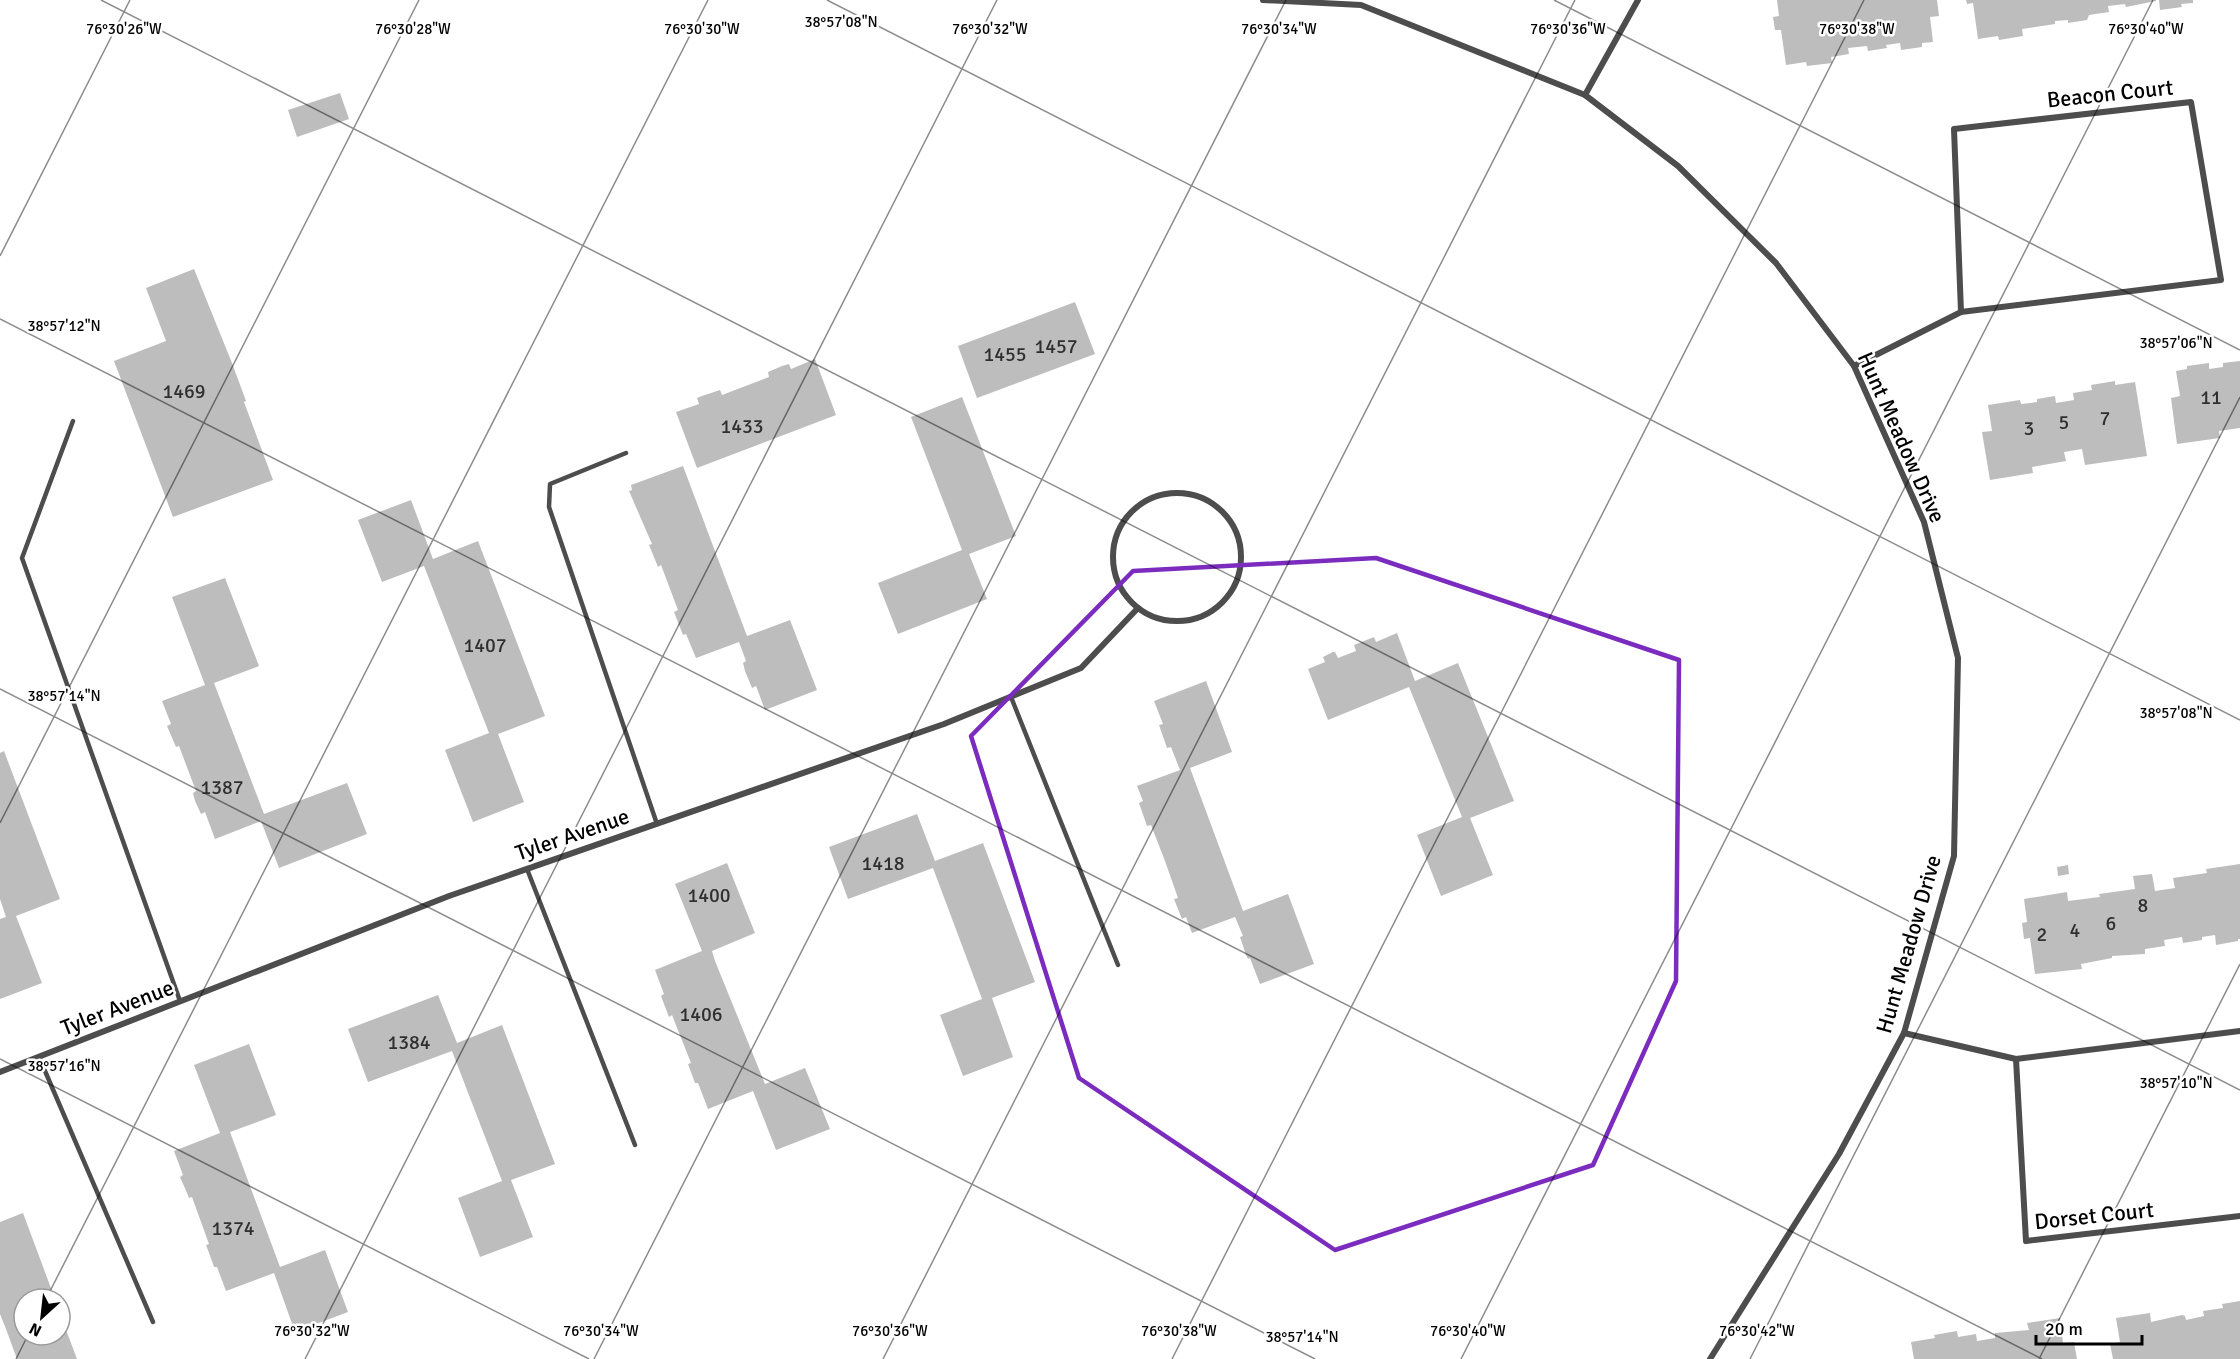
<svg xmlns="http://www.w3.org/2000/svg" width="2240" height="1359" viewBox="0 0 2240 1359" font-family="Signika,sans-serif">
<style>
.building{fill:#bdbdbd}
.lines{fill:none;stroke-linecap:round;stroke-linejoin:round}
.lane{stroke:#4d4d4d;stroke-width:4.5}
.street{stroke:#4d4d4d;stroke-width:6}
.marked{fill:none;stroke:#7b2cbf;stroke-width:4.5;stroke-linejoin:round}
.ticks{fill:none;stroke:#000;stroke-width:1.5;stroke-opacity:0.45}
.labels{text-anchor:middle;stroke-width:5;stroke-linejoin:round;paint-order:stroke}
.number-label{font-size:20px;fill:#2f2f2f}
.street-label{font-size:22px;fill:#000;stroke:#fff}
.ticks-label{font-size:15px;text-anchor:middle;fill:#000;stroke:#fff;stroke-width:5;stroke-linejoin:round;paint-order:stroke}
</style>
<rect width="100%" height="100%" fill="#fff"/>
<g class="building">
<path d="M 1777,0 L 1937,0 L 1939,16 L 1930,17 L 1933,42 L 1922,43 L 1922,47 L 1901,50 L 1900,43 L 1886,45 L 1887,48 L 1868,51 L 1867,46 L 1848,48 L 1849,54 L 1831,57 L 1832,63 L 1807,66 L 1806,62 L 1786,65 L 1781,30 L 1775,30 L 1773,17 L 1779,16 Z"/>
<path d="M 1966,0 L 2156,0 L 2156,1 L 2126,7 L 2125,4 L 2108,6 L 2109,12 L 2089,15 L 2087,20 L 2068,23 L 2068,20 L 2055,21 L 2055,24 L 2022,29 L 2023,36 L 1999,40 L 1998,36 L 1978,39 L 1973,3 L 1967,4 Z"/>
<path d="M 2159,0 L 2193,0 L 2193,3 L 2181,4 L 2182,7 L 2160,10 Z"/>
<path d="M 340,93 L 349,119 L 297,137 L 288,110 Z"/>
<path d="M 194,269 L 232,363 L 246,401 L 244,402 L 273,480 L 173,517 L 114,361 L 166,341 L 146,288 Z"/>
<path d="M 1075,302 L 1095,354 L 977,398 L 958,346 Z"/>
<path d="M 815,359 L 836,415 L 697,468 L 676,412 L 699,404 L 697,398 L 702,396 L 720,390 L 722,395 L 769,377 L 768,372 L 782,366 L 789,364 L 791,369 Z"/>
<path d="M 2240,361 L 2240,428 L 2219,431 L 2220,438 L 2177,444 L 2171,398 L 2180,396 L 2176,371 L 2187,369 L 2187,366 L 2209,363 L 2209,369 L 2223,367 L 2223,363 Z"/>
<path d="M 2115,381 L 2115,385 L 2135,382 L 2147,456 L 2085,465 L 2082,449 L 2064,452 L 2066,461 L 2032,467 L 2033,473 L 1990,480 L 1982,432 L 1992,431 L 1988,405 L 2020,400 L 2021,404 L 2031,403 L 2037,402 L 2037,399 L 2055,396 L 2056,403 L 2074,400 L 2073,393 L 2092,390 L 2091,385 Z"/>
<path d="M 962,397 L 1016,536 L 969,554 L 987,599 L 898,634 L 878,583 L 962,550 L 911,417 Z"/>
<path d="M 683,466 L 747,636 L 790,620 L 817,690 L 765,710 L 756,686 L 752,688 L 745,671 L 743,663 L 746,661 L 739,642 L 696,658 L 686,634 L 683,635 L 674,612 L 678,610 L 661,565 L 658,567 L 649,545 L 652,544 L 629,491 L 632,490 L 631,485 Z"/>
<path d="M 411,500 L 433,559 L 478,541 L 545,716 L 498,734 L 524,802 L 473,822 L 445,750 L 489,733 L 424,566 L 382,582 L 358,520 Z"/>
<path d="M 225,578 L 259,666 L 214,683 L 264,814 L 347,783 L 367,834 L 279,868 L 261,821 L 215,839 L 205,812 L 201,814 L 195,801 L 193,793 L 196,791 L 179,746 L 176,747 L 167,726 L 171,724 L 162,701 L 205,685 L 172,597 Z"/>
<path d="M 1397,633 L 1415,681 L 1458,663 L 1514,801 L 1470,818 L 1493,875 L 1441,896 L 1417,835 L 1462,817 L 1409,687 L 1328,720 L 1308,669 L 1325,662 L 1323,657 L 1333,652 L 1335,652 L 1338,658 L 1356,651 L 1354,645 L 1374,637 L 1376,642 Z"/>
<path d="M 1206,681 L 1232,752 L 1190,768 L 1243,911 L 1288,894 L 1314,964 L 1260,984 L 1250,958 L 1248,959 L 1246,955 L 1240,937 L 1243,936 L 1235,917 L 1192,933 L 1186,917 L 1182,919 L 1174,899 L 1178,898 L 1165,861 L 1151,825 L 1147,826 L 1139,803 L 1143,801 L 1137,786 L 1180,770 L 1171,747 L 1167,748 L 1165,742 L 1159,725 L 1163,724 L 1154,701 Z"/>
<path d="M 4,751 L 60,899 L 16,916 L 42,983 L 0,999 L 0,919 L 6,917 L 0,899 L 0,753 Z"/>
<path d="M 917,814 L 935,861 L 983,843 L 1035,982 L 992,998 L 1013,1057 L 963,1076 L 940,1015 L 982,999 L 933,868 L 848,899 L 829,847 Z"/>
<path d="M 727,863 L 755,933 L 712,951 L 715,961 L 765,1084 L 805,1068 L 830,1129 L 776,1150 L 753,1091 L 708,1109 L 698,1083 L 695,1083 L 688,1064 L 691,1063 L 672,1015 L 669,1017 L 661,996 L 664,994 L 655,970 L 702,951 L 675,884 Z"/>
<path d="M 2240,864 L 2240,939 L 2238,939 L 2238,941 L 2216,945 L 2215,935 L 2202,937 L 2202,940 L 2183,943 L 2182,937 L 2164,940 L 2165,946 L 2145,949 L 2145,954 L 2112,956 L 2112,958 L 2081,964 L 2082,969 L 2035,974 L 2030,938 L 2024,939 L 2022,923 L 2027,922 L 2024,899 L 2067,892 L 2068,901 L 2100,897 L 2099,894 L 2135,889 L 2133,876 L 2152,874 L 2155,891 L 2175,888 L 2173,878 L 2207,873 L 2206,869 Z"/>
<path d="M 2068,865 L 2069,874 L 2058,876 L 2057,867 Z"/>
<path d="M 438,995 L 457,1043 L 502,1025 L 555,1164 L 511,1180 L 533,1237 L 480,1257 L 458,1198 L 502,1181 L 452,1051 L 368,1082 L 348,1029 Z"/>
<path d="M 249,1044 L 276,1115 L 230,1132 L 280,1267 L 325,1250 L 348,1312 L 295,1332 L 274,1273 L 226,1291 L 217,1267 L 214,1267 L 212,1261 L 206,1245 L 209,1244 L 192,1197 L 189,1198 L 187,1193 L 180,1177 L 183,1175 L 174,1151 L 220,1133 L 194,1065 Z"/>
<path d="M 23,1213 L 55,1299 L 24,1299 L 24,1335 L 60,1335 L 60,1314 L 77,1359 L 17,1359 L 6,1329 L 0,1314 L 0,1222 Z"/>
<path d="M 2240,1301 L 2240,1359 L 2113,1359 L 2110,1344 L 2120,1342 L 2116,1318 L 2150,1313 L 2151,1322 L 2182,1315 L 2185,1316 L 2186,1320 L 2204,1316 L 2203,1311 L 2223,1308 L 2222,1304 Z"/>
<path d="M 2060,1318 L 2063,1343 L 2074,1342 L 2077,1359 L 1914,1359 L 1911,1342 L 1935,1338 L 1934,1335 L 1957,1331 L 1958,1337 L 1976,1334 L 1977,1341 L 1995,1338 L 1995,1333 L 2029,1330 L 2027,1323 Z"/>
</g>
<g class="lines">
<g class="lane">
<path d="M 73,421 L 22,558 L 180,1001"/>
<path d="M 626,453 L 550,484 L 549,507 L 657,824"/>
<path d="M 1011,697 L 1118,965"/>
<path d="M 527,869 L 635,1145"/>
<path d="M 39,1057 L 153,1322"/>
</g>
<g class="street">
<path d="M 1263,0 L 1361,5 L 1585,95 L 1678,166 L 1776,263 L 1854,366 L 1924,522 L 1958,658 L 1954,856 L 1904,1033 L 1839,1154 L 1710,1359"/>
<path d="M 1585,95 L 1638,0"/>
<path d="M 1854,366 L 1961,312 L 2221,280 L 2191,102 L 1954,129 L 1961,312"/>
<circle cx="1177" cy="557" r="64"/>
<path d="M 1904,1033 L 2016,1059 L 2240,1031"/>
<path d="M 2016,1059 L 2026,1241 L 2240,1216"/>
<path d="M 0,1072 L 449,896 L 944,724 L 1081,668 L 1138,608"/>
</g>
</g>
<path class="marked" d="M 1376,558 L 1679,660 L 1676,981 L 1593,1165 L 1335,1250 L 1079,1078 L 971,736 L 1133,571 Z"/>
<path class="ticks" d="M 101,0 L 2240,1090M 827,0 L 2240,720M 1554,0 L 2240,350M 0,256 L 130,0M 0,319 L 2042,1359M 0,689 L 1315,1359M 0,823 L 419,0M 0,1059 L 589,1359M 46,1299 L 708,0M 16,1359 L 28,1335M 305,1359 L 997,0M 594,1359 L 1286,0M 883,1359 L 1575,0M 1172,1359 L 1864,0M 1461,1359 L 2153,0M 1750,1359 L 2240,397M 2039,1359 L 2240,964"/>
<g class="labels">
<g class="number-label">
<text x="1056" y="353">1457</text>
<text x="1005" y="361">1455</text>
<text x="184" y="398">1469</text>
<text x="2211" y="404">11</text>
<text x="2105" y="425">7</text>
<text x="2064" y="429">5</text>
<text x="742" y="433">1433</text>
<text x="2029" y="435">3</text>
<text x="485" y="652">1407</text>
<text x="222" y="794">1387</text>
<text x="883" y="870">1418</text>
<text x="709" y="902">1400</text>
<text x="2143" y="912">8</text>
<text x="2111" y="930">6</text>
<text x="2075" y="937">4</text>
<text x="2042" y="941">2</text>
<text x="701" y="1021">1406</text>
<text x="409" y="1049">1384</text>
<text x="233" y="1235">1374</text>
</g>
<g class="street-label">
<text transform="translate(2110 93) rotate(-6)" y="8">Beacon Court</text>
<text transform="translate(1902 437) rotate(66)" y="8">Hunt Meadow Drive</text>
<text transform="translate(572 834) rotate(-19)" y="8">Tyler Avenue</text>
<text transform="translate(1908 944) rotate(-74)" y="8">Hunt Meadow Drive</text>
<text transform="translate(117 1007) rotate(-21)" y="8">Tyler Avenue</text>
<text transform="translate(2094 1215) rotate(-6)" y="8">Dorset Court</text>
</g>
</g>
<g class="ticks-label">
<text x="841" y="27">38°57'08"N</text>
<text x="124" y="34">76°30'26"W</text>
<text x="413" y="34">76°30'28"W</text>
<text x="702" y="34">76°30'30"W</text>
<text x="990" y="34">76°30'32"W</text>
<text x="1279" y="34">76°30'34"W</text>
<text x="1568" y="34">76°30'36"W</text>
<text x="1857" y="34">76°30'38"W</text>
<text x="2146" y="34">76°30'40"W</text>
<text x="64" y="331">38°57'12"N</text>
<text x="2176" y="348">38°57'06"N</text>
<text x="64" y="701">38°57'14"N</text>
<text x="2176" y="718">38°57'08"N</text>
<text x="64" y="1071">38°57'16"N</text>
<text x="2176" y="1088">38°57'10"N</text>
<text x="312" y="1336">76°30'32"W</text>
<text x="601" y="1336">76°30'34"W</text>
<text x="890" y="1336">76°30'36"W</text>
<text x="1179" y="1336">76°30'38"W</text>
<text x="1468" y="1336">76°30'40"W</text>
<text x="1757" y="1336">76°30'42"W</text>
<text x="1302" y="1342">38°57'14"N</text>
</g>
<g transform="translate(42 1317) rotate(207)"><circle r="28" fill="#ffffff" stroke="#999999" stroke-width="1.5"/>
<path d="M0-4.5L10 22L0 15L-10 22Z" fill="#000000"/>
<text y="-9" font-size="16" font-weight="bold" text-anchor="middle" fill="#000000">N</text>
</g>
<path d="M2036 1335v9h106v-9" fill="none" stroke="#000000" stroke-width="3"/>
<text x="2045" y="1335" font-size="18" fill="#000000" stroke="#ffffff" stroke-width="4.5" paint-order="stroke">20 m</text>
</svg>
